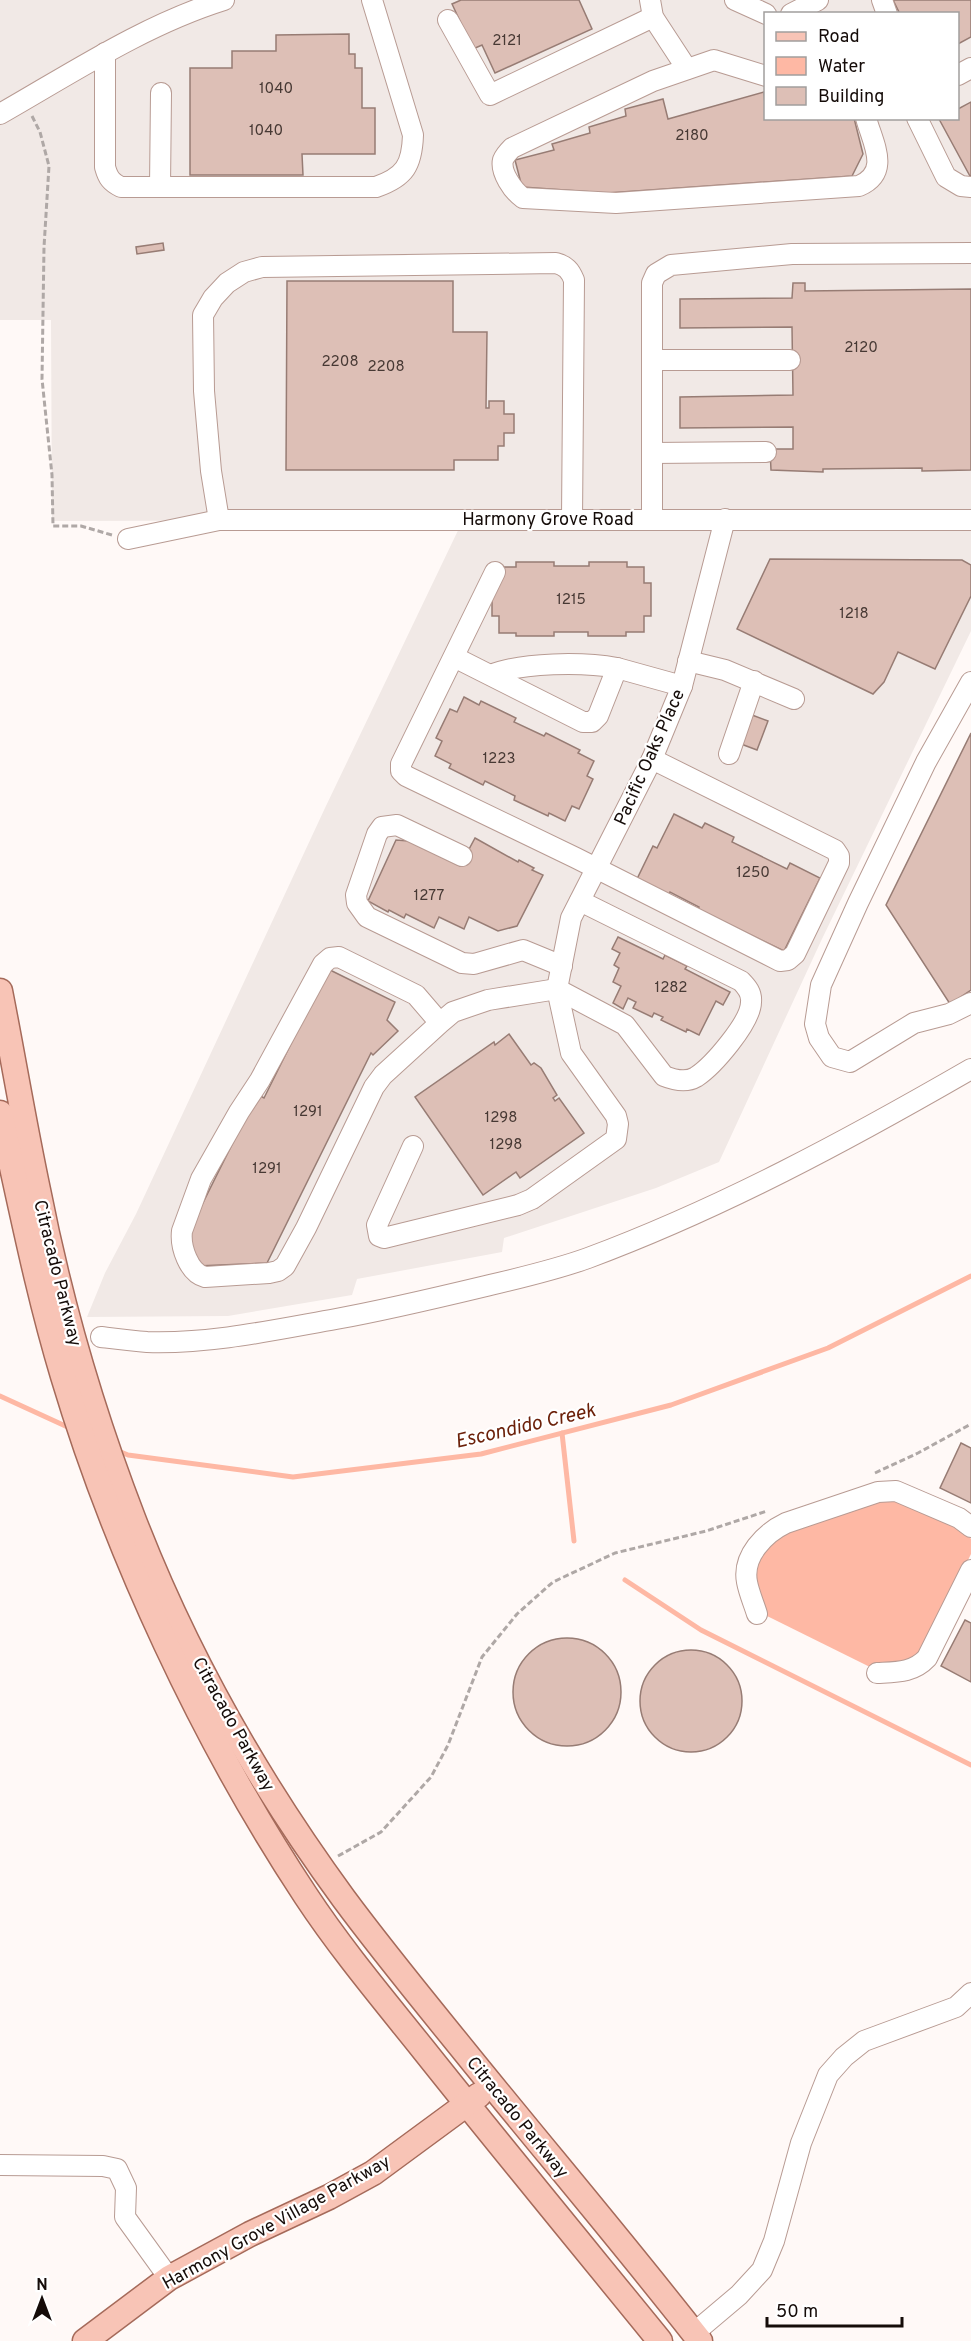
<svg xmlns="http://www.w3.org/2000/svg" width="971" height="2341" viewBox="0 0 971 2341" font-family="Overpass,sans-serif">
<style>
.built{fill:#f1e9e6;fill-rule:evenodd}
.water{fill:#feb8a4}
.lines{fill:none;stroke-linecap:round;stroke-linejoin:round}
.stream{stroke:#feb8a4;stroke-width:5}
.building{fill:#ddbfb6;stroke:#977c74;stroke-width:1.5}
.minor-casing{stroke:#b89b93;stroke-width:22}
.major-casing{stroke:#a56a5a;stroke-width:27}
.path{stroke:#afa8a6;stroke-width:3;stroke-dasharray:6 3;stroke-linecap:butt}
.minor{stroke:#fff;stroke-width:20}
.major{stroke:#f8c4b6;stroke-width:24}
.labels{text-anchor:middle;stroke-width:4.5;stroke-linejoin:round;paint-order:stroke}
.number-label{font-size:15px;fill:#473934}
.street-label{font-size:18px;fill:#150c09;stroke:#fff}
.water-label{font-size:20px;font-style:italic;fill:#6c210a;stroke:#fff}
</style>
<rect width="100%" height="100%" fill="#fff9f7"/>
<path class="built" d="M 0,0 L 971,0 L 971,631 L 821,941 L 719,1162 L 656,1188 L 504,1238 L 502,1252 L 357,1279 L 352,1295 L 228,1316 L 87,1317 L 105,1273 L 136,1214 L 325,808 L 463,520 L 52,521 L 51,320 L 0,320 ZM 766,14 L 958,14 L 958,118 L 766,118 Z"/>
<path class="water" d="M 881,1495 L 965,1530 L 971,1539 L 971,1554 L 920,1658 L 874,1669 L 761,1613 L 750,1575 L 775,1533 Z"/>
<g class="lines">
<g class="stream">
<path d="M 0,1396 L 72,1429"/>
<path d="M 562,1433 L 574,1541"/>
<path d="M 116,1450 L 128,1455 L 293,1477 L 481,1454 L 671,1405 L 828,1348 L 971,1276"/>
<path d="M 625,1580 L 701,1630 L 971,1765"/>
</g>
</g>
<g class="building">
<path d="M 461,0 L 579,0 L 592,29 L 495,73 L 482,45 L 473,49 L 452,4 Z"/>
<path d="M 893,0 L 971,0 L 971,37 L 958,44 L 958,14 L 900,14 Z"/>
<path d="M 349,34 L 349,54 L 355,54 L 355,68 L 362,68 L 362,108 L 375,108 L 375,154 L 302,154 L 303,175 L 190,175 L 190,68 L 232,68 L 232,51 L 276,51 L 276,35 Z"/>
<path d="M 764,92 L 766,118 L 854,118 L 863,154 L 852,176 L 607,193 L 522,187 L 515,160 L 554,150 L 552,144 L 590,133 L 589,127 L 626,116 L 625,109 L 663,99 L 668,119 Z"/>
<path d="M 971,102 L 971,178 L 939,119 L 958,118 L 958,109 Z"/>
<path d="M 163,243 L 164,250 L 137,254 L 136,247 Z"/>
<path d="M 287,281 L 453,281 L 453,332 L 487,332 L 486,408 L 489,408 L 489,401 L 504,401 L 504,414 L 514,414 L 514,433 L 504,433 L 504,446 L 498,446 L 498,460 L 454,460 L 454,470 L 286,470 Z"/>
<path d="M 793,283 L 805,283 L 805,291 L 971,289 L 971,470 L 922,471 L 922,468 L 823,469 L 823,472 L 771,470 L 770,449 L 793,449 L 793,427 L 680,428 L 680,397 L 793,395 L 792,327 L 680,328 L 680,299 L 792,298 Z"/>
<path d="M 770,559 L 962,560 L 971,565 L 971,596 L 935,669 L 898,652 L 884,682 L 873,694 L 737,629 Z"/>
<path d="M 516,562 L 554,562 L 554,566 L 589,566 L 589,562 L 627,562 L 627,567 L 644,567 L 644,583 L 651,583 L 651,616 L 644,616 L 644,632 L 626,632 L 626,636 L 588,636 L 588,632 L 554,632 L 554,636 L 516,636 L 516,633 L 499,633 L 499,616 L 492,616 L 492,583 L 499,567 L 516,567 Z"/>
<path d="M 464,697 L 479,705 L 481,701 L 516,718 L 514,722 L 544,736 L 546,733 L 580,750 L 578,753 L 594,761 L 587,776 L 593,779 L 579,809 L 572,806 L 565,821 L 549,813 L 548,816 L 514,800 L 515,796 L 485,781 L 483,785 L 449,768 L 451,764 L 435,756 L 442,741 L 436,738 L 450,709 L 457,712 Z"/>
<path d="M 752,715 L 768,721 L 757,750 L 741,744 Z"/>
<path d="M 971,733 L 971,990 L 950,1004 L 886,905 Z"/>
<path d="M 674,814 L 702,828 L 705,823 L 734,837 L 732,842 L 787,869 L 790,863 L 820,878 L 784,951 L 698,909 L 699,907 L 670,892 L 669,895 L 637,879 L 653,846 L 657,848 Z"/>
<path d="M 475,838 L 518,862 L 519,860 L 534,868 L 532,870 L 543,875 L 517,926 L 498,931 L 469,917 L 464,929 L 439,917 L 434,928 L 406,914 L 404,918 L 389,910 L 388,912 L 368,901 L 396,840 L 409,841 L 460,866 Z"/>
<path d="M 618,937 L 663,959 L 665,955 L 687,966 L 685,969 L 730,992 L 723,1005 L 716,1001 L 699,1035 L 687,1029 L 686,1032 L 661,1020 L 663,1017 L 654,1013 L 652,1017 L 633,1008 L 636,1002 L 628,998 L 623,1009 L 613,1003 L 621,986 L 613,982 L 619,968 L 614,965 L 620,953 L 612,949 Z"/>
<path d="M 328,969 L 395,1002 L 387,1020 L 398,1031 L 373,1055 L 371,1053 L 267,1263 L 197,1266 L 186,1237 L 257,1094 L 264,1098 Z"/>
<path d="M 509,1034 L 531,1065 L 534,1063 L 541,1068 L 557,1095 L 553,1098 L 555,1101 L 559,1098 L 584,1133 L 520,1178 L 516,1172 L 483,1195 L 415,1097 L 494,1042 L 495,1045 Z"/>
<path d="M 961,1443 L 971,1448 L 971,1503 L 940,1488 Z"/>
<path d="M 965,1620 L 971,1623 L 971,1682 L 941,1666 Z"/>
<circle cx="567" cy="1692" r="54"/>
<circle cx="691" cy="1701" r="51"/>
</g>
<g class="lines">
<defs>
<g id="minor">
<path d="M 650,0 L 653,17 L 687,69"/>
<path d="M 735,0 L 766,14"/>
<path d="M 882,0 L 887,14"/>
<path d="M 791,14 L 818,0"/>
<path d="M 448,20 L 490,95 L 653,17"/>
<path d="M 105,53 L 105,167 C 108,178 111,182 121,187 L 376,187 C 405,177 412,165 413,135 L 372,0"/>
<path d="M 958,75 L 971,68"/>
<path d="M 766,76 L 714,60 L 653,81 L 512,148 C 509,151 505,155 503,160 C 500,172 513,191 523,198 L 616,203 L 859,186 C 891,172 873,144 866,118"/>
<path d="M 0,114 C 72,73 144,25 224,0"/>
<path d="M 917,118 L 946,177 L 961,186 L 971,187"/>
<path d="M 160,187 L 161,93"/>
<path d="M 652,360 L 790,360"/>
<path d="M 652,453 L 766,452"/>
<path d="M 652,519 L 652,283 L 656,274 L 671,265 L 792,254 L 971,253"/>
<path d="M 219,520 L 211,471 L 204,391 L 203,315 L 213,298 L 227,283 L 244,272 L 262,267 L 556,263 C 566,266 570,270 574,280 L 572,519"/>
<path d="M 128,539 L 219,520 L 971,520"/>
<path d="M 495,572 L 401,764 L 401,771 L 406,776 L 576,858 L 780,961 L 788,960 L 795,954 L 839,863 L 839,856 L 835,850 L 652,759"/>
<path d="M 454,657 L 583,722 L 592,722 L 598,716 L 617,668 L 682,686"/>
<path d="M 688,661 L 725,670 L 794,699"/>
<path d="M 491,675 C 522,662 584,662 617,668"/>
<path d="M 971,682 L 926,762 L 858,903 L 821,985 L 815,1024 L 819,1038 L 832,1057 L 850,1062 L 914,1023 L 949,1014 L 971,1003"/>
<path d="M 729,754 L 754,681"/>
<path d="M 462,856 L 397,825 L 382,827 L 377,834 L 356,895 L 357,903 L 367,917 L 462,963 L 474,964 L 523,950 L 562,966"/>
<path d="M 440,1023 L 383,1075 L 374,1087 L 306,1228 L 285,1266 L 278,1271 L 269,1273 L 205,1277 C 189,1273 180,1247 182,1231 L 201,1179 L 239,1112 L 260,1080 L 323,964 L 330,958 L 339,957 L 416,995 L 440,1023 L 453,1012 L 488,1000 L 557,989 L 625,1025 L 664,1076 C 674,1080 686,1083 696,1077 C 713,1066 751,1022 751,1002 C 752,993 747,987 741,981 L 580,901"/>
<path d="M 413,1146 L 377,1225 L 379,1236 L 384,1238 L 518,1205 L 532,1199 L 616,1139 L 618,1124 L 616,1116 L 571,1053 L 557,989 L 571,918 L 652,759 L 682,686 L 725,519"/>
<path d="M 101,1337 C 117,1339 132,1341 147,1342 C 211,1344 274,1330 336,1319 C 386,1310 436,1298 486,1286 C 520,1278 555,1270 588,1258 C 722,1208 848,1140 971,1069"/>
<path d="M 757,1614 C 754,1604 749,1593 747,1582 C 742,1556 765,1533 786,1523 L 878,1492 L 896,1491 L 959,1518 L 971,1527"/>
<path d="M 877,1673 C 896,1672 913,1673 927,1658 L 971,1570"/>
<path d="M 0,2165 L 103,2166 L 117,2169 L 126,2188 L 125,2217 L 169,2278"/>
<path d="M 694,2333 L 739,2295 L 762,2270 L 774,2241 L 801,2143 L 828,2075 L 844,2057 L 864,2041 L 956,2007 L 971,1993"/>
</g>
<g id="major">
<path d="M 0,991 C 13,1057 24,1124 38,1190 C 60,1302 92,1412 133,1518 C 185,1653 259,1783 344,1899 C 384,1953 427,2005 469,2057 C 546,2152 625,2245 700,2341"/>
<path d="M 0,1113 C 20,1201 37,1290 63,1376 C 116,1553 204,1742 306,1896 C 341,1949 383,1999 423,2049 C 501,2147 581,2244 660,2341"/>
<path d="M 85,2341 L 169,2278 L 250,2234 L 329,2197 L 373,2173 L 479,2095"/>
</g>
</defs>
<use href="#minor" class="minor-casing"/>
<use href="#major" class="major-casing"/>
<g class="path">
<path d="M 32,116 L 40,132 L 49,166 L 44,247 L 42,379 L 52,475 L 53,526 L 81,526 L 112,535"/>
<path d="M 875,1473 L 918,1453 L 971,1424"/>
<path d="M 338,1856 L 381,1832 L 431,1777 L 448,1745 L 482,1657 L 517,1614 L 553,1582 L 615,1553 L 706,1531 L 767,1511"/>
</g>
<use href="#minor" class="minor"/>
<use href="#major" class="major"/>
</g>
<g class="labels">
<g class="number-label">
<text x="507" y="45">2121</text>
<text x="276" y="93">1040</text>
<text x="266" y="135">1040</text>
<text x="692" y="140">2180</text>
<text x="861" y="352">2120</text>
<text x="340" y="366">2208</text>
<text x="386" y="371">2208</text>
<text x="571" y="604">1215</text>
<text x="854" y="618">1218</text>
<text x="499" y="763">1223</text>
<text x="753" y="877">1250</text>
<text x="429" y="900">1277</text>
<text x="671" y="992">1282</text>
<text x="308" y="1116">1291</text>
<text x="501" y="1122">1298</text>
<text x="506" y="1149">1298</text>
<text x="267" y="1173">1291</text>
</g>
<g class="street-label">
<text x="548" y="525">Harmony Grove Road</text>
<text transform="translate(649 757) rotate(-66)" y="6">Pacific Oaks Place</text>
<text transform="translate(58 1273) rotate(76)" y="6">Citracado Parkway</text>
<text transform="translate(234 1724) rotate(61)" y="6">Citracado Parkway</text>
<text transform="translate(518 2117) rotate(51)" y="6">Citracado Parkway</text>
<text transform="translate(276 2222) rotate(-29)" y="6">Harmony Grove Village Parkway</text>
</g>
<g class="water-label">
<text transform="translate(525 1425) rotate(-13)" y="7">Escondido Creek</text>
</g>
</g>
<rect x="764" y="12" width="195" height="108" fill="#ffffff" stroke="#a19e9d" stroke-width="1.5"/>
<rect x="776" y="32" width="30" height="9" fill="#f8c4b6" stroke="#a19e9d" stroke-width="1.5"/>
<text x="818" y="42" font-size="18" fill="#150c09">Road</text>
<rect x="776" y="57" width="30" height="18" fill="#feb8a4" stroke="#a19e9d" stroke-width="1.5"/>
<text x="818" y="72" font-size="18" fill="#150c09">Water</text>
<rect x="776" y="87" width="30" height="18" fill="#ddbfb6" stroke="#a19e9d" stroke-width="1.5"/>
<text x="818" y="102" font-size="18" fill="#150c09">Building</text>
<g transform="translate(42 2299)" stroke="#ffffff" stroke-width="4.5" paint-order="stroke">
<path d="M0-4.5L10 22L0 15L-10 22Z" fill="#150c09"/>
<text y="-9" font-size="16" font-weight="bold" text-anchor="middle" fill="#150c09">N</text>
</g>
<path d="M767 2317v9h135v-9" fill="none" stroke="#150c09" stroke-width="3"/>
<text x="776" y="2317" font-size="18" fill="#150c09" stroke="#ffffff" stroke-width="4.5" paint-order="stroke">50 m</text>
</svg>
